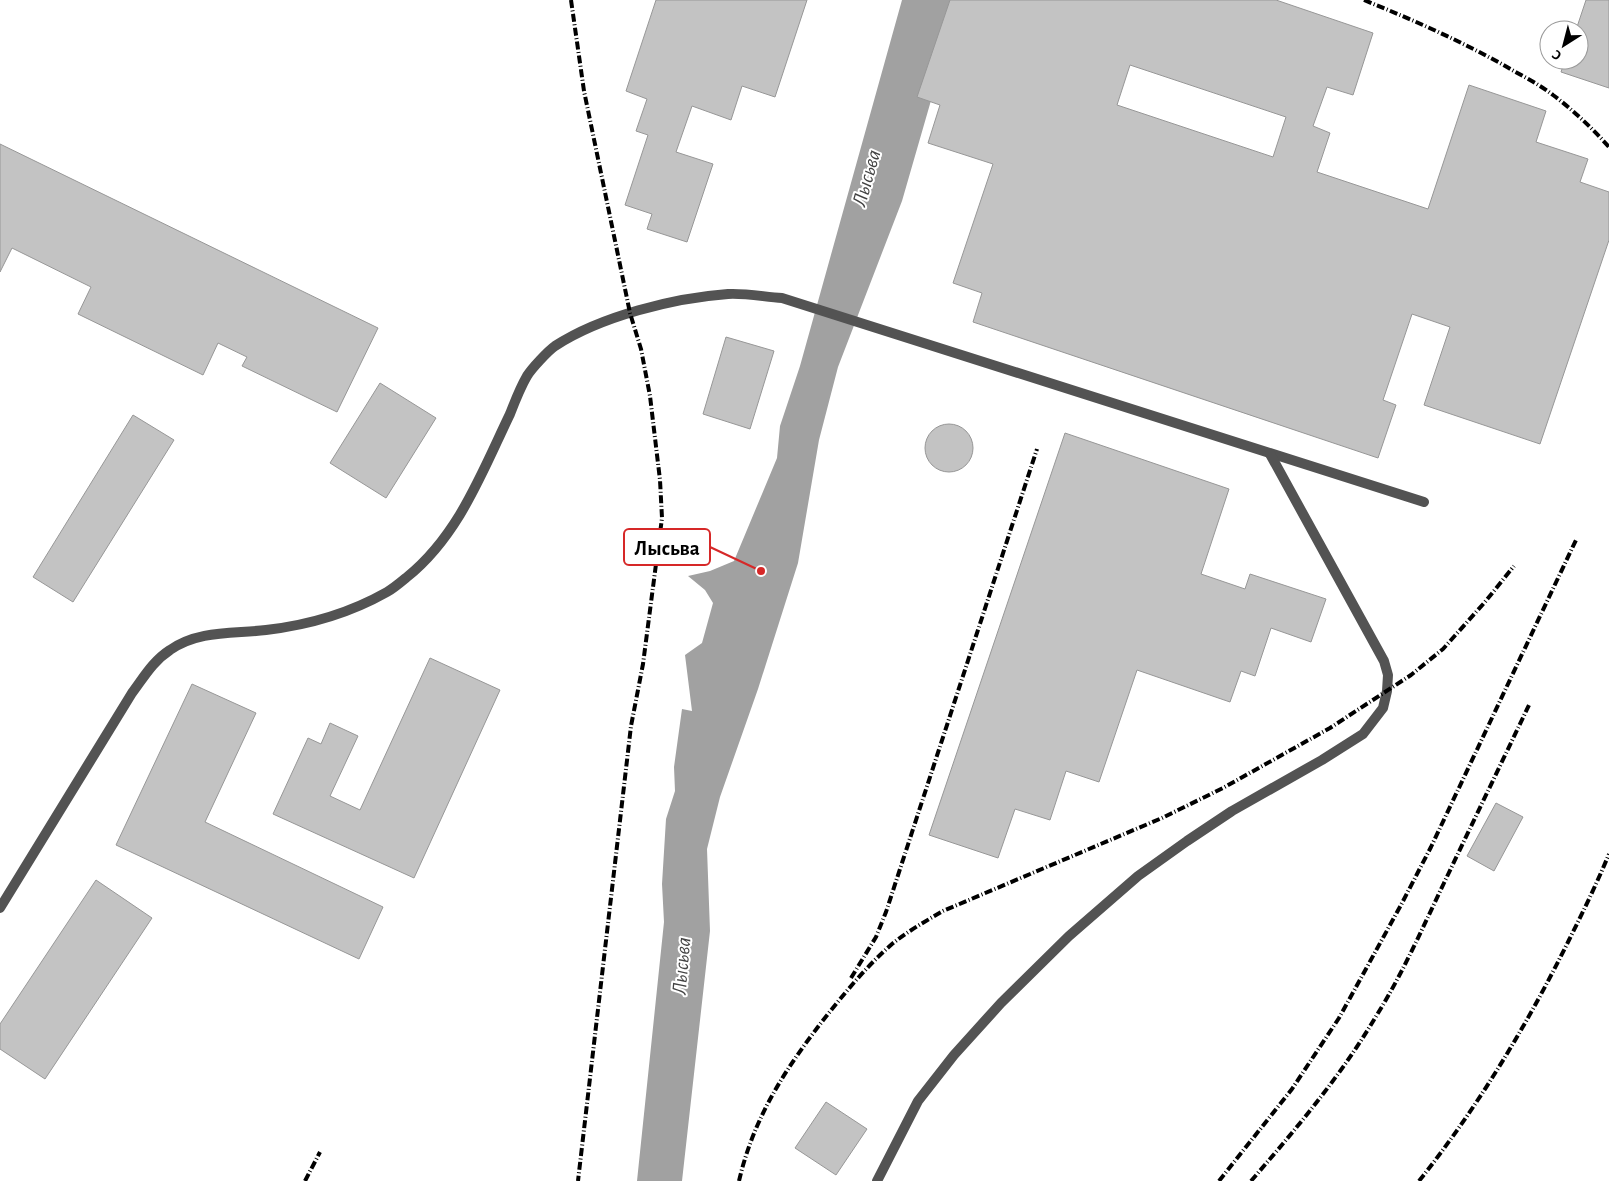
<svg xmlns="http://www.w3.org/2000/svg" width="1609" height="1181" viewBox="0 0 1609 1181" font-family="'Alegreya Sans',sans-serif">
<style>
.water{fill:#a1a1a1}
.building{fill:#c3c3c3;stroke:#979797;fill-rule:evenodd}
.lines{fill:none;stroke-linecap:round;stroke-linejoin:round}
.lane{stroke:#535353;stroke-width:10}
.rail{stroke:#000;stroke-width:4;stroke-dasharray:8 2.5 1 2.5;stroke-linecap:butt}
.labels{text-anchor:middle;stroke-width:4;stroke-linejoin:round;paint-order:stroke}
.water-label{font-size:21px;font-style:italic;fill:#424242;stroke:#fff}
.leader{fill:none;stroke:#d62828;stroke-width:2}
.callout-dot{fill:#d62828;stroke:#fff;stroke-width:2}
.callout{fill:#fff;stroke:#d62828;stroke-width:2}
.callout-label{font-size:21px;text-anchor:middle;font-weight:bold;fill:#000}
</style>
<rect width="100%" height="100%" fill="#fff"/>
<path class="water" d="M 902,0 L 960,0 L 902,201 L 838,367 L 819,440 L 798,563 L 758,689 L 720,797 L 707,849 L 710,931 L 682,1181 L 637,1181 L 664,922 L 662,884 L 666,819 L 675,791 L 674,767 L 682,709 L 692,711 L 685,655 L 702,643 L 713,603 L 705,590 L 688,576 L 710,571 L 734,561 L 777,458 L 780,426 L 800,366 Z"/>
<g class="building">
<path d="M 656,0 L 807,0 L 775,97 L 742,86 L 731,120 L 692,106 L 676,152 L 713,164 L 687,242 L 647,229 L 652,214 L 625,205 L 648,135 L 636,131 L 647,99 L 626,91 Z"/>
<path d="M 950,0 L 1276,0 L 1373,33 L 1353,95 L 1327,87 L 1313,126 L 1330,133 L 1317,172 L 1428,209 L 1469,85 L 1546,111 L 1536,142 L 1588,159 L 1580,182 L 1609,192 L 1609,240 L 1540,444 L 1424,405 L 1450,327 L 1412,314 L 1383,400 L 1396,405 L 1378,458 L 973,322 L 982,293 L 953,283 L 993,164 L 928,143 L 940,105 L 917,97 ZM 1130,65 L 1286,117 L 1273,157 L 1117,105 Z"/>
<path d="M 1586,0 L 1609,0 L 1609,88 L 1561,72 L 1565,60 L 1579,60 L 1579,30 L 1576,30 Z"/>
<path d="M 0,144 L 378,328 L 337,412 L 242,366 L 247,357 L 218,343 L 203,375 L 78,314 L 91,287 L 12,248 L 0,272 Z"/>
<path d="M 726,337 L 774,351 L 750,429 L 703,414 Z"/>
<path d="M 380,383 L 436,418 L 386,498 L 330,463 Z"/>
<path d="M 133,415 L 174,440 L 73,602 L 33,577 Z"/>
<circle cx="949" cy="448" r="24"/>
<path d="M 1065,433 L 1229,489 L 1201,574 L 1245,589 L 1250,574 L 1326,599 L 1311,642 L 1271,628 L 1255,676 L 1241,671 L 1230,702 L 1137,670 L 1099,782 L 1066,771 L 1050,820 L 1015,809 L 998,858 L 929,835 Z"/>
<path d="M 430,658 L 500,690 L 414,878 L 273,814 L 308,738 L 321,744 L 330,723 L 358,736 L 330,796 L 360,810 Z"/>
<path d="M 192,684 L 256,713 L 205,822 L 383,907 L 359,959 L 116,845 Z"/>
<path d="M 1496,803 L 1523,817 L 1494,871 L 1467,856 Z"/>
<path d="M 96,880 L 152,918 L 45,1079 L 0,1049 L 0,1024 Z"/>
<path d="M 826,1102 L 867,1129 L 836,1175 L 795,1148 Z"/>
</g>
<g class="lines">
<g class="lane">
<path d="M 0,908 L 132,693 C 144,677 153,661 170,650 C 199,630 233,634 266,630 C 309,625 350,613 387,592 C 394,588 401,582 407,577 C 459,535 482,472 510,414 C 515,401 520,388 527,376 C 532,368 548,351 555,346 C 601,316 674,298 728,294 C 746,293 765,297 782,298 L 1424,502"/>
<path d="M 877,1181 L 918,1101 L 954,1055 L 1001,1003 L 1069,936 L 1138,876 L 1187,841 L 1232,811 L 1322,760 L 1363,734 L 1383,708 L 1387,691 L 1388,675 L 1384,661 L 1270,454"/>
</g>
<g class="rail">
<path d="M 571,0 L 584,91 L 630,313 L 641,349 L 650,396 L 660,480 L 662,518 L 643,664 L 631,726 L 578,1181"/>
<path d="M 1364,0 C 1413,20 1461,41 1507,67 C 1522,76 1539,84 1553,95 C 1573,110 1592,128 1609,147"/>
<path d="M 851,978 L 876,937 L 886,912 L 1037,449"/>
<path d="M 305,1181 L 320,1152"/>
<path d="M 739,1181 C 754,1116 787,1066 828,1014 C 848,989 868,965 892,944 C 908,931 926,921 943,911 L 1162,818 L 1223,788 L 1330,728 L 1411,675 L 1443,649 L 1485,602 L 1514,566"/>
<path d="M 1219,1181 L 1292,1089 L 1339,1018 L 1401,905 L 1431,847 L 1576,540"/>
<path d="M 1251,1181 C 1296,1129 1340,1077 1375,1018 C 1402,975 1422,929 1444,883 C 1472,824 1501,764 1529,705"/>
<path d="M 1419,1181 C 1478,1107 1527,1025 1569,940 C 1583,912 1597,883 1609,854"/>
</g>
</g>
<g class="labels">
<g class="water-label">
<text transform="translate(866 178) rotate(-74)" y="7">Лысьва</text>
<text transform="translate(681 966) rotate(-85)" y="7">Лысьва</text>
</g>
</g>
<path class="leader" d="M761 571L710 547"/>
<circle class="callout-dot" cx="761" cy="571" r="5"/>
<rect class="callout" x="624" y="529" width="86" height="36" rx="5"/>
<g class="callout-label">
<text x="667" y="555">Лысьва</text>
</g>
<g transform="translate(1564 45) rotate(216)"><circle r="24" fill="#ffffff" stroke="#999999"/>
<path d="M0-4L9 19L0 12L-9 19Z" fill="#000000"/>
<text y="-8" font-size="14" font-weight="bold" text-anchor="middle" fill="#000000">С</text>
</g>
</svg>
